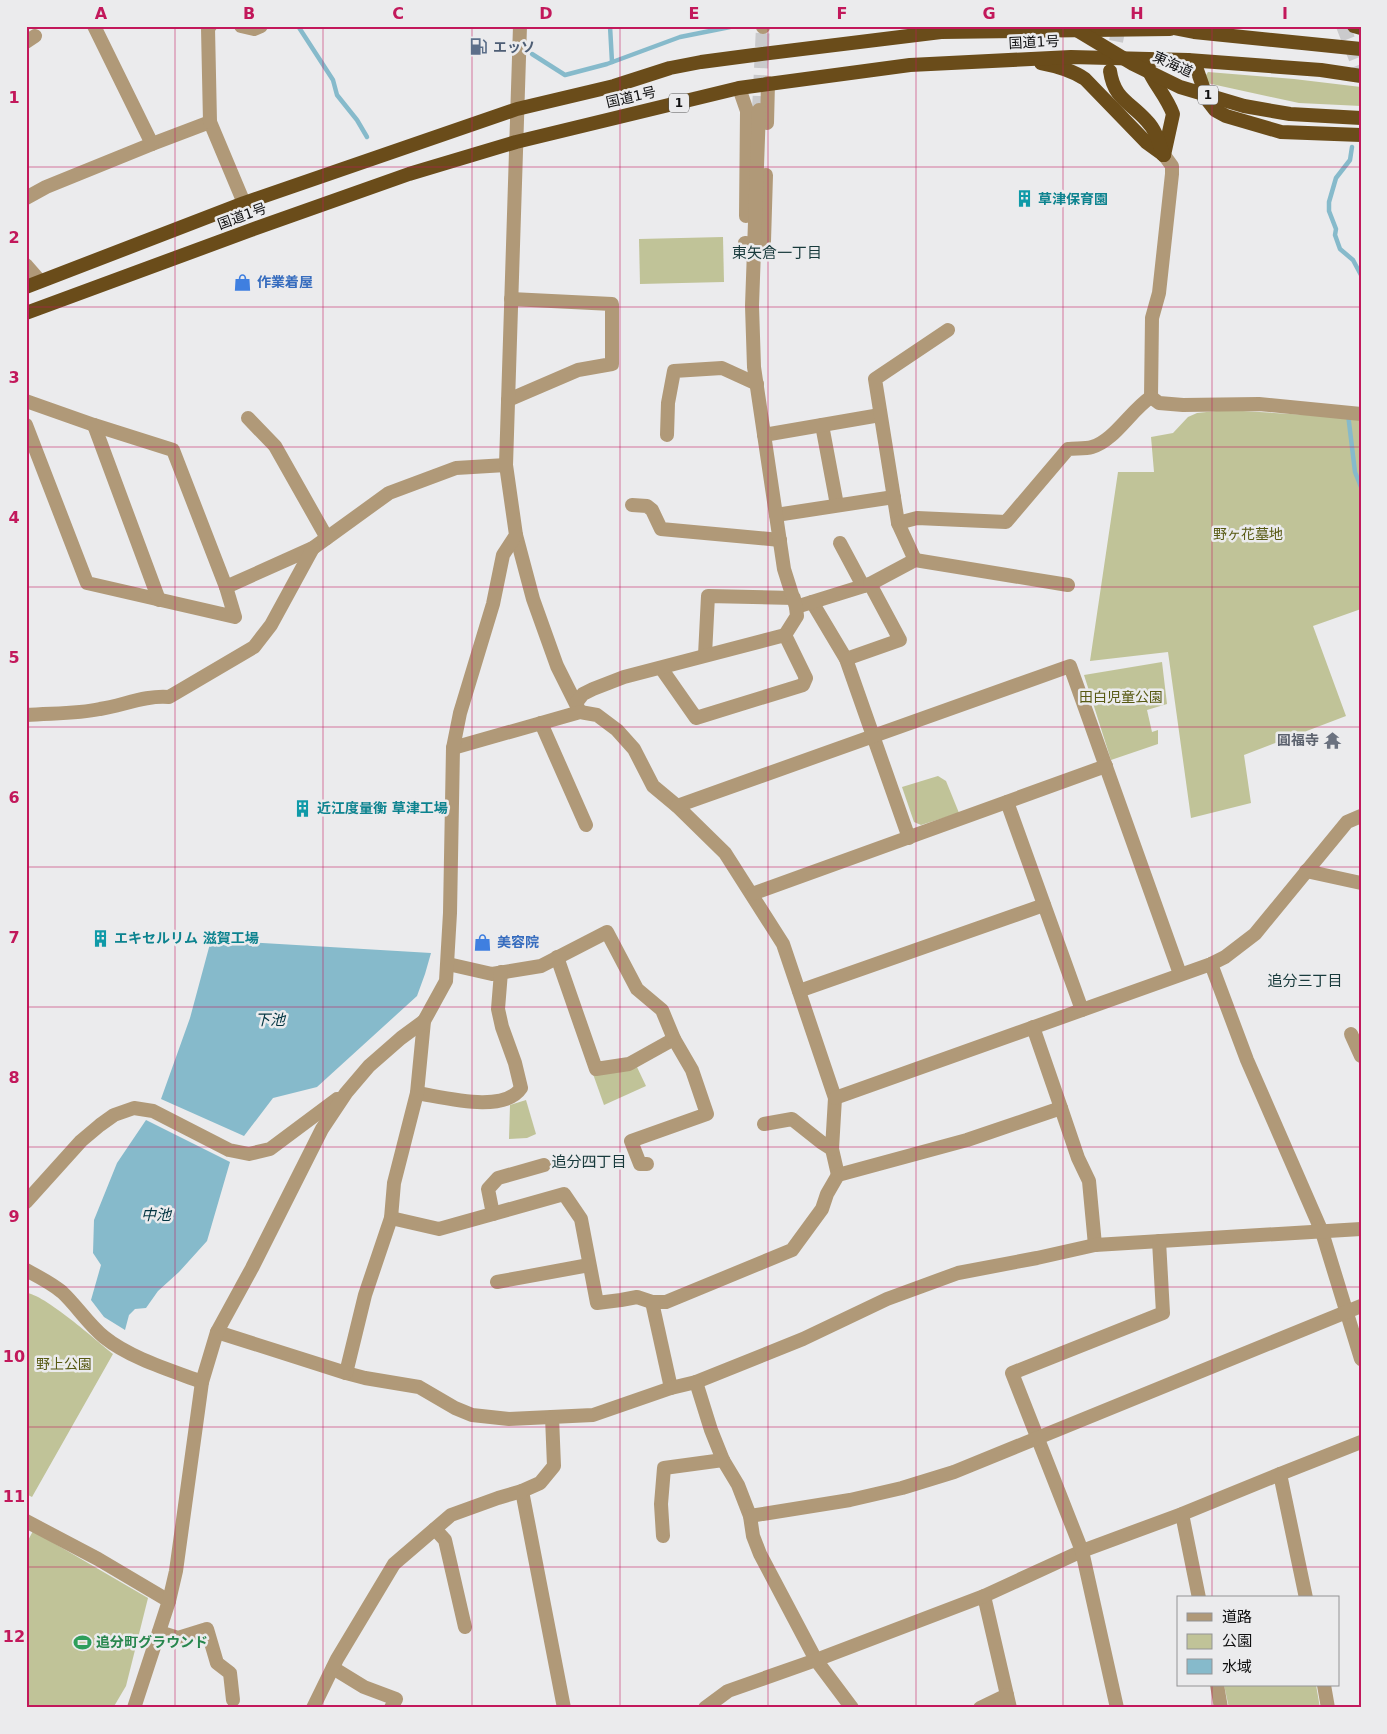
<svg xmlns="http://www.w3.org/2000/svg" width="1387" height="1734" viewBox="0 0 1387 1734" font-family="'DejaVu Sans','Noto Sans JP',sans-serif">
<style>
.green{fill:#c0c398}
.water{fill:#86bacb}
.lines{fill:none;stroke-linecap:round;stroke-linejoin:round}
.stream{stroke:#86bacb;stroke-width:4.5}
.minor-tunnel{stroke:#cacacc;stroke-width:14;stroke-dasharray:14 7;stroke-linecap:butt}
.trunk-tunnel{stroke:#cacacc;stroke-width:14;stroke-dasharray:14 7;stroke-linecap:butt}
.minor{stroke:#b09978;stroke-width:14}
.tertiary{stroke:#b09978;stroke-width:14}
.trunk{stroke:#6a4c1a;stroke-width:14}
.trunk-bridge{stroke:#6a4c1a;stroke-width:14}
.grid{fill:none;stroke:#c2185b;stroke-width:1;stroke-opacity:0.55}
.labels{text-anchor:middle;stroke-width:5;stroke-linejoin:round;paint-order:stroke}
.shield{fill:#ebebed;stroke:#525253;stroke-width:1}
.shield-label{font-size:12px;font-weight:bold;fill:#101011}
.street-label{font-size:14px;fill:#101011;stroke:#ebebed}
.service-label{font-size:14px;font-weight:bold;fill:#4e5e75;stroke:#ebebed;text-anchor:start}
.culture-label{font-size:14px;font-weight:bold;fill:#0d838f;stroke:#ebebed;text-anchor:start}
.shop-label{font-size:14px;font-weight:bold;fill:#366cbe;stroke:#ebebed;text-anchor:start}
.park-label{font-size:14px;fill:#575912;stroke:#ebebed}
.worship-label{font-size:14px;font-weight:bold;fill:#5b616d;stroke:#ebebed;text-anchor:end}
.leisure-label{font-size:14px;font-weight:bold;fill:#27864d;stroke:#ebebed;text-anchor:start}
.neighbourhood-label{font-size:15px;fill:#183a3c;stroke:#ebebed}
.water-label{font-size:15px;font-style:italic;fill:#023441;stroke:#ebebed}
.neatline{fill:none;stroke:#c2185b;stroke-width:2}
.grid-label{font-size:16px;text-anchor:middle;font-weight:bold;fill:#c2185b}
</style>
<rect width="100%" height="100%" fill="#ebebed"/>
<g class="green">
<path d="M 1208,72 L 1294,79 L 1361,87 L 1361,106 L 1299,103 L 1207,83 L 1206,75 Z"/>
<path d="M 723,237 L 724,282 L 640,284 L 639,239 Z"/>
<path d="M 1226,410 L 1339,417 L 1361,420 L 1361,609 L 1313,626 L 1346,716 L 1244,755 L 1251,803 L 1191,818 L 1168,652 L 1090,661 L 1118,472 L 1154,472 L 1151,437 L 1173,433 L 1188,417 L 1197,413 Z"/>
<path d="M 1162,662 L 1167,704 L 1147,710 L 1152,732 L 1158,730 L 1158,744 L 1111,760 L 1084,675 Z"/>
<path d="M 938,776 L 946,781 L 959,813 L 921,825 L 914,822 L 902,787 Z"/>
<path d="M 636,1065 L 646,1086 L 604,1105 L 593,1074 Z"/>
<path d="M 526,1100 L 536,1134 L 527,1138 L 509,1139 L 510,1105 Z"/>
<path d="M 26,1293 C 43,1293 98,1342 113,1354 L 32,1497 L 26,1494 Z"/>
<path d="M 33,1531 L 148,1598 L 126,1686 L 113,1708 L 26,1708 L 26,1544 Z"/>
<path d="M 1224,1685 L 1316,1685 L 1320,1708 L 1229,1708 Z"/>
</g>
<g class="water">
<path d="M 211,940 L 431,953 L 425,974 L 417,996 L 317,1087 L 273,1098 L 244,1136 L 161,1099 L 190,1018 Z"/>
<path d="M 146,1120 L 230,1162 L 207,1241 L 179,1272 L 158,1291 L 146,1308 L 135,1309 L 129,1315 L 125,1330 L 104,1317 L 91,1300 L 101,1265 L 93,1253 L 94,1220 L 117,1163 Z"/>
</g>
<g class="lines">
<g class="stream">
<path d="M 298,26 L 333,80 L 337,95 L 357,120 L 367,137"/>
<path d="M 610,26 L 612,62"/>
<path d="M 532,54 L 565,75 L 607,64 L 680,37 L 730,27"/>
<path d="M 1352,147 L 1350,160 L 1336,178 L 1329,202 L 1329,211 L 1336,229 L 1335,235 L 1340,249 L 1353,260 L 1361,275"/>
<path d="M 1348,414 L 1355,472 L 1361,487"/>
</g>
<g class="minor-tunnel">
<path d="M 1343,26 L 1361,72"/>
<path d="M 759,110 L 763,27"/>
</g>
<path class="trunk-tunnel" d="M 1112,62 L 1119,26"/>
<g class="minor">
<path d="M 94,26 L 152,144 L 210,122 L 244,203"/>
<path d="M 210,26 L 208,28 L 210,122"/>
<path d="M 241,26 L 254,29 L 261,26"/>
<path d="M 763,27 L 763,26"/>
<path d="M 26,42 L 35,36"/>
<path d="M 739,88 L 747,111 L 746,216"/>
<path d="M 767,123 L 768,83"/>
<path d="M 26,198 L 46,187 L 152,144"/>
<path d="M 745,243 L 754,244 L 764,241 L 766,175"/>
<path d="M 26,265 L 40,281"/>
<path d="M 1151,397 L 1152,318 L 1159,293 L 1172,174 L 1172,166 L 1164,155"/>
<path d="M 1151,397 L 1159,403 L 1183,405 L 1259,404 L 1361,414"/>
<path d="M 508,400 L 578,370 L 612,364 L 612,304 L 511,299"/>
<path d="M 26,401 L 94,425 L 173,450 L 226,587 L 235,617 L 87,583 L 26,425"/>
<path d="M 248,418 L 275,446 L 327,538"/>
<path d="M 94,425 L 159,600"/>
<path d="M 822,425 L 837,505"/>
<path d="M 667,435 L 668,403 L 674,371 L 722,368 L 757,384"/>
<path d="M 764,435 L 880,415"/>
<path d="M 632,505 L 647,506 L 652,510 L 661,529 L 780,540"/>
<path d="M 776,515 L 894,497"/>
<path d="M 898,523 L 875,379 L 948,330"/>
<path d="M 516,535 L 533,599 L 557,666 L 579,710"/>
<path d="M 840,543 L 863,586"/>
<path d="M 915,560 L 898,523 L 917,518 L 1006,522 L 1068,449 C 1075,448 1085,449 1092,447 C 1114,441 1131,410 1151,397"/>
<path d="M 226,587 L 313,548 L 389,493 L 456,468 L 506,465"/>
<path d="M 812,602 L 846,659 L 909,838"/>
<path d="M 796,607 L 870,584 L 915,560 L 1068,585"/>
<path d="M 705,655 L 708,596 L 794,598"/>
<path d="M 846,659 L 900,640 L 870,584"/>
<path d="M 661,668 L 696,718 L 803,685 L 806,678 L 785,635 L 797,616 L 796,607 L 784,569 L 754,367 L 752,306 L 759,110"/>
<path d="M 576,703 L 583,694 L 593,689 L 624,677 L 785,635"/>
<path d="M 26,715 C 51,713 77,714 100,709 C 124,705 146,695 169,697 L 254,647 L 271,625 L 313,548"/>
<path d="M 541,723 L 586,825"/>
<path d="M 453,748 L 580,712 L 597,715 L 617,730 L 634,749 L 653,786 L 677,806 L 725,853 L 783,944 L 835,1098 L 832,1149 L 838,1175"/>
<path d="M 1007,802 L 1082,1010"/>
<path d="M 677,806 L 1070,666 L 1180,974"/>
<path d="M 1306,871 L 1361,883"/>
<path d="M 752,894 L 1106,766"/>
<path d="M 557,957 L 596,1069 L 629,1064 L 674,1039"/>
<path d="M 448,964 L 492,974 L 541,966 L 607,932 L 637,989 L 662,1010 L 674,1039 L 692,1070 L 707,1114 L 631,1141 L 640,1164 L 647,1164"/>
<path d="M 1211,964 L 1247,1060 L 1322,1232 L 1361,1359"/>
<path d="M 799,991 L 1044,905"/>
<path d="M 1351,1034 L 1361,1056"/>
<path d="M 417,1093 C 443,1097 504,1114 521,1088 L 515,1063 L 502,1027 L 498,1009 L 501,972"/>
<path d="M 835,1098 L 1211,964 L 1225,957 L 1255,934 L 1347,822 L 1361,816"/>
<path d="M 1061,1108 L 1078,1158 L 1089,1181 L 1095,1245"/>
<path d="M 764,1124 L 792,1119 L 821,1142 L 832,1149"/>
<path d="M 26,1202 L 81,1141 L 100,1125 L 114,1115 L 134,1108 L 153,1111 L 229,1150 L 249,1154 L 270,1149 L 337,1099"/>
<path d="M 493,1214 L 488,1189 L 498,1178 L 544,1165"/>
<path d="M 391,1218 L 439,1229 L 564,1194 L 581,1219 L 597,1303 L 621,1300 L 637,1297 L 652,1302 L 666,1302 L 792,1250 L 822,1209 L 827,1194 L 838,1175 L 967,1140 L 1061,1108 L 1033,1027"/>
<path d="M 26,1270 C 39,1277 51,1283 62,1292 C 77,1306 88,1324 104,1337 C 130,1358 170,1370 202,1382"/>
<path d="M 497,1282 L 589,1265"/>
<path d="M 652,1302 L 671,1388"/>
<path d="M 217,1332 L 346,1373 L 365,1378 L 419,1387 L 455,1408 L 472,1415 L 509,1419 L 593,1415 L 671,1388 L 696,1382 L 803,1339 L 887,1299 L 958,1273 L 1037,1258 L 1095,1245 L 1361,1229"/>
<path d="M 346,1373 L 365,1295 L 391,1218 L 394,1183 L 417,1093 L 424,1021 L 446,981 L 450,913 L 453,748 L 460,713 L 493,604 L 503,555 L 516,535 L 506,465 L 520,26"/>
<path d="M 696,1382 L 711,1430 L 723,1460 L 738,1485 L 750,1516 L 753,1536 L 760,1554 L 816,1660 L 852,1708"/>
<path d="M 552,1417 L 554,1466 L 540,1483 L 522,1491 L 564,1708"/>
<path d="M 1280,1474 L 1361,1442"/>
<path d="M 1182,1514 L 1199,1598"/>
<path d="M 26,1521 L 98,1559 L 169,1601"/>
<path d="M 435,1529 L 445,1540 L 465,1627"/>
<path d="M 663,1536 L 661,1504 L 664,1468 L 723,1460"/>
<path d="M 984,1596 L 1010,1708"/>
<path d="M 159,1632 L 178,1638 L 207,1629 L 217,1663 L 230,1673 L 233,1700"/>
<path d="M 333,1668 L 364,1687 L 396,1699 L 391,1708"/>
<path d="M 1217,1685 L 1221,1708"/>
<path d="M 1324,1685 L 1328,1708"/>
<path d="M 134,1708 L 169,1601 L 176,1571 L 202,1382 L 217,1332 L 252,1268 L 322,1129 L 346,1093 L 369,1066 L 401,1038 L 424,1021"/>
<path d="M 313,1708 L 337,1659 L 394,1564 L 451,1515 L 498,1498 L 522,1491"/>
<path d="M 705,1708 L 728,1691 L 816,1660 L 984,1596 L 1082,1551 L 1182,1514 L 1280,1474 L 1306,1598"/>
<path d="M 980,1708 L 1007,1695"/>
<path d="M 1117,1708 L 1082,1551 L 1012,1373 L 1163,1313 L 1159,1241"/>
</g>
<path class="tertiary" d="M 750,1516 L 850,1500 L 902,1488 L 954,1472 L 1361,1306"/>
<g class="trunk">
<path d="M 1163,26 L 1194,32 L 1361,49"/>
<path d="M 1354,26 L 1361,28"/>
<path d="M 1188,60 L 1196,67 L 1208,101 L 1215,110 L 1226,116 L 1281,132 L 1361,135"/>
<path d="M 1041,63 C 1057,66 1072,70 1085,79 L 1146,142 L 1164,155"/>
<path d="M 1149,65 L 1147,67 C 1154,84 1167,97 1173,114 L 1164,155"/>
<path d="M 1110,71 C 1114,99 1130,102 1146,120 C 1156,130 1159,142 1163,155"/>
<path d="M 26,287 L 244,203 L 517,109 L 614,86 L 670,68 L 701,62 L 754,55 L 941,32 L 1170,29"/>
<path d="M 26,313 L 251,230 L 409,174 L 516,142 L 739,88 L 910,65 L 1071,57 L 1188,60 L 1321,70 L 1361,76"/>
</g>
<path class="trunk-bridge" d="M 1070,26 L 1133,64 L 1180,87 L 1244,106 L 1290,114 L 1361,118"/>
</g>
<path class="grid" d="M 175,26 L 175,1708M 323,26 L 323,1708M 472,26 L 472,1708M 620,26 L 620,1708M 768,26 L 768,1708M 916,26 L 916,1708M 1063,26 L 1063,1708M 1212,26 L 1212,1598M 26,167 L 1361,167M 26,307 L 1361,307M 26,447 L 1361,447M 26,587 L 1361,587M 26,727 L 1361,727M 26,867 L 1361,867M 26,1007 L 1361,1007M 26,1147 L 1361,1147M 26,1287 L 1361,1287M 26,1427 L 1361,1427M 26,1567 L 1361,1567M 1212,1685 L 1212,1708"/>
<defs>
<symbol id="fuel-bare" viewBox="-9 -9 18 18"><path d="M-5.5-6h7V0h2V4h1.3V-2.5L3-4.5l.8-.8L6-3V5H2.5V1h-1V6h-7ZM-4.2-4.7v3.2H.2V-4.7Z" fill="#5c6f8a" stroke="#ebebed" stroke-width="2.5" paint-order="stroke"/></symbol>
<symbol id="building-bare" viewBox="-9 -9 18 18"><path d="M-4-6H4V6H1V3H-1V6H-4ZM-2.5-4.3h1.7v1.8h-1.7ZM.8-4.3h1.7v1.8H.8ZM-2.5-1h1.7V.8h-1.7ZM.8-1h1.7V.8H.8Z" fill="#0f9aa8" stroke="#ebebed" stroke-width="2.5" paint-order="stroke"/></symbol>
<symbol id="shop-bare" viewBox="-9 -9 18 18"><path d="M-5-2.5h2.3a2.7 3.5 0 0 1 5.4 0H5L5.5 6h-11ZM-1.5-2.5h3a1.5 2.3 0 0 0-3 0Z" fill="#3f7fe0" stroke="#ebebed" stroke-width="2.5" paint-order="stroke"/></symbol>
<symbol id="temple-bare" viewBox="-9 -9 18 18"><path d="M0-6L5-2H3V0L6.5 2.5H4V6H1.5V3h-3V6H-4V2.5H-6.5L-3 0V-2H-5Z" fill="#6b7280" stroke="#ebebed" stroke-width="2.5" paint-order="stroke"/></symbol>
<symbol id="stadium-bare" viewBox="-9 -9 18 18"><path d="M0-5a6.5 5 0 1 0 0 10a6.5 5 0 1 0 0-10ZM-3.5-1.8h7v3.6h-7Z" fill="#2e9e5b" stroke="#ebebed" stroke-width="2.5" paint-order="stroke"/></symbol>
</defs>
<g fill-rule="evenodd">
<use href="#fuel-bare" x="466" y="34" width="25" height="25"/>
<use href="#building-bare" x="1012" y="186" width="25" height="25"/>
<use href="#shop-bare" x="230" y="270" width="25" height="25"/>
<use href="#temple-bare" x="1320" y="728" width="25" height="25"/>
<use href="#building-bare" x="290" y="796" width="25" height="25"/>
<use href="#building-bare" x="88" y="926" width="25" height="25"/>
<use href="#shop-bare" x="470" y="930" width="25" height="25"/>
<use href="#stadium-bare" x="70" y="1630" width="25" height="25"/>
</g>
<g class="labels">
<g class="shield">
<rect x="1198" y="85.5" width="20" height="19" rx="4"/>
<rect x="669" y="93.5" width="20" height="19" rx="4"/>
</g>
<g class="shield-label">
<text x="1208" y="99">1</text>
<text x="679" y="107">1</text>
</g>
<g class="street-label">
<text transform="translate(1034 42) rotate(-3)" y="5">国道1号</text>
<text transform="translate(1173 64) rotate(24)" y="5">東海道</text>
<text transform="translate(631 97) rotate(-13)" y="5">国道1号</text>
<text transform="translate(242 216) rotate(-20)" y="5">国道1号</text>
</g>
<g class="service-label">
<text x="493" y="52">エッソ</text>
</g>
<g class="culture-label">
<text x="1038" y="204">草津保育園</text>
<text x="317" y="813">近江度量衡 草津工場</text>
<text x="114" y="943">エキセルリム 滋賀工場</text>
</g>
<g class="shop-label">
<text x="257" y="287">作業着屋</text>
<text x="497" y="947">美容院</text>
</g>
<g class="park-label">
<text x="1248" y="539">野ヶ花墓地</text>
<text x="1121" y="702">田白児童公園</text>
<text x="64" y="1369">野上公園</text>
</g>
<g class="worship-label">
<text x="1319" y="745">圓福寺</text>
</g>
<g class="leisure-label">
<text x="96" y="1647">追分町グラウンド</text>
</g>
<g class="neighbourhood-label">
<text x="777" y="258">東矢倉一丁目</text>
<text x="1305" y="986">追分三丁目</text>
<text x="589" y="1167">追分四丁目</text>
</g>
<g class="water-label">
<text x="270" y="1025">下池</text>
<text x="156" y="1220">中池</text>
</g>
</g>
<rect width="1387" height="1734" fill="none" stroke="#ebebed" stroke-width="55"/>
<rect x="1177" y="1596" width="162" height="90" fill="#ebebed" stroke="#939395"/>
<rect x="1187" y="1613" width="25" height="8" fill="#b09978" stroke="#939395"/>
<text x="1222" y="1622" font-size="15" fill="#101011">道路</text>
<rect x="1187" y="1634" width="25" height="15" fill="#c0c398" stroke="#939395"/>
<text x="1222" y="1646" font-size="15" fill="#101011">公園</text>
<rect x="1187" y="1659" width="25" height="15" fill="#86bacb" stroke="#939395"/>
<text x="1222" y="1672" font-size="15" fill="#101011">水域</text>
<rect x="28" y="28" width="1332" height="1678" class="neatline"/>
<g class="grid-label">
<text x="101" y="19">A</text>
<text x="249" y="19">B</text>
<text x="398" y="19">C</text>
<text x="546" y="19">D</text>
<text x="694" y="19">E</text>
<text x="842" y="19">F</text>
<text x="989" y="19">G</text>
<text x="1137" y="19">H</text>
<text x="1285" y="19">I</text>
<text x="14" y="103">1</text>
<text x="14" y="243">2</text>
<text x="14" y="383">3</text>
<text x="14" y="523">4</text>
<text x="14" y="663">5</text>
<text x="14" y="803">6</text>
<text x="14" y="943">7</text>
<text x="14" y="1083">8</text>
<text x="14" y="1222">9</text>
<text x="14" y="1362">10</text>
<text x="14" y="1502">11</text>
<text x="14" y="1642">12</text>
</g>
</svg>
